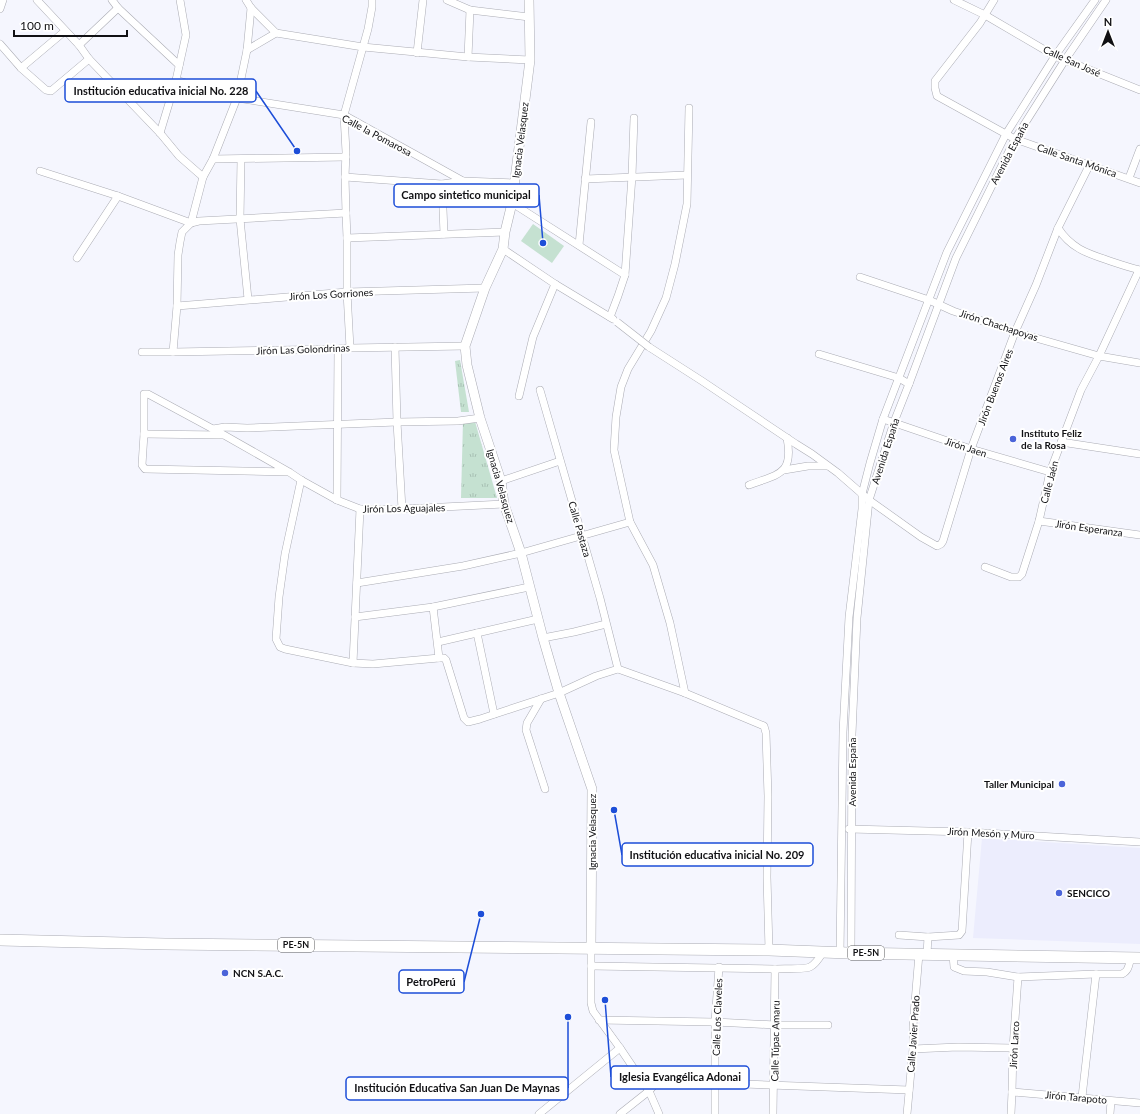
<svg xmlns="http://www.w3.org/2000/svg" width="1140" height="1114" viewBox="0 0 1140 1114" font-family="Lato,sans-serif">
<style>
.built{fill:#ecedfd}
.grass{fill:url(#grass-tufts)}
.pitch{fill:#c5e1d1}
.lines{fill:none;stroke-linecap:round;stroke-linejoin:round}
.minor-casing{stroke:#abacb4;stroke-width:8}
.major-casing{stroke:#abacb4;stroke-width:10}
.highway-casing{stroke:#abacb4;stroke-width:12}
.minor{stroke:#fff;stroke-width:7}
.major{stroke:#fff;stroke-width:9}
.highway{stroke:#fff;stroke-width:11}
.minor-bridge-casing{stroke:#abacb4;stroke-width:8;stroke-linecap:butt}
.minor-bridge{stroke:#fff;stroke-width:7}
.poi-dot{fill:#4b64d9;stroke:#fff;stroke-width:1.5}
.labels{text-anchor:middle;stroke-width:4;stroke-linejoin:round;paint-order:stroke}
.shield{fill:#fff;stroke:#58585a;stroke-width:1}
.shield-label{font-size:9px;font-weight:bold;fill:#111114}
.street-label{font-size:10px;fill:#111114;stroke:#fff}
.poi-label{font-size:10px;font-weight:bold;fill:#111114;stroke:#fff;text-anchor:start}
.leader{fill:none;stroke:#1d4ed8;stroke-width:1.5}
.callout-dot{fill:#1d4ed8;stroke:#fff;stroke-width:1.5}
.callout{fill:#fff;stroke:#1d4ed8;stroke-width:1.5}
.callout-label{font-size:11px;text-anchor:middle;font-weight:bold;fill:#111114}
</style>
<defs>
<pattern id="grass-tufts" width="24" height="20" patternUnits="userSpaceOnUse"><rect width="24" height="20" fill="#c5e1d1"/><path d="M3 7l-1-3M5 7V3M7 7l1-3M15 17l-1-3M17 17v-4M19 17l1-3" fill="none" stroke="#a8c0b3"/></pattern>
</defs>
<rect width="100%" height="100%" fill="#f5f6fe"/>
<path class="built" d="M 982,838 L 1140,848 L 1140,944 L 973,938 Z"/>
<g class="grass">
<path d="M 460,360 L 469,412 L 461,412 L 455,361 Z"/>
<path d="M 474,418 L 497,498 L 461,498 L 463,421 Z"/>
</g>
<path class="pitch" d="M 533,224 L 564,246 L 552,263 L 521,241 Z"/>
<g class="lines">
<defs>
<g id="minor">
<path d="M 37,0 L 79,45 L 89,59 L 160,133 L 179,156 L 203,177"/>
<path d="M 112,0 L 118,8 L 179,65"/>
<path d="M 246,0 L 251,8 L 276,33 L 363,47 L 468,57 L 530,60"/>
<path d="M 447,0 L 470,10 L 529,17"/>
<path d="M 954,0 L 985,15 L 1055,56 L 1140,90"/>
<path d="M 994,0 L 980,23 L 935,81 L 935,88 L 937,96 L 1015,139 L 1140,183"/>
<path d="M 0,9 L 3,0"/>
<path d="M 0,44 L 21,68 L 46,90 L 51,91 L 89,59"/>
<path d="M 79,45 L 118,8"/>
<path d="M 247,50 L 276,33"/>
<path d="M 417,53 L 423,0"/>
<path d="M 468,57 L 470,10"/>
<path d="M 21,68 L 65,31"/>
<path d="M 176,80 L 237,98 L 344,115 L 463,181"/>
<path d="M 160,133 L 176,80 L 186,35 L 180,0"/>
<path d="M 213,159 L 346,157"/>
<path d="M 241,159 L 240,219 L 248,299"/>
<path d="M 40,171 L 118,196 L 191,223 L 203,177 L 213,159 L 237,98 L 247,50 L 251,8"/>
<path d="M 345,177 L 442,184 L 463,181 L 514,183"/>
<path d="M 1129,178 L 1140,149"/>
<path d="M 585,179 L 687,175"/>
<path d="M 442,184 L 444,234"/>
<path d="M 512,203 L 625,275"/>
<path d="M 1058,228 C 1072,250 1090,254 1113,262 C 1122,265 1131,268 1140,270"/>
<path d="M 347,238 L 505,232"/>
<path d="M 579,245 L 591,122"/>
<path d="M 503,249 L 555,284 L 613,319"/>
<path d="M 77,258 L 118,196"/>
<path d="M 860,277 L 929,300 L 953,311 L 1015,332 L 1099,356 L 1140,363"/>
<path d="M 177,306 L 347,292 L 485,288"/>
<path d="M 610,317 L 618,296 L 625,275 L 632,176 L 634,118"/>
<path d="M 395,347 L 397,422 L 402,509"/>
<path d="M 649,347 L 702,381 L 796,444 L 812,454 L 838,473 L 869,500 L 921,537 L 937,546 L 941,544 L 943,541 L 971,449 L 1015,332 L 1036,285 L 1058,228 L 1090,164"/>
<path d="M 350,348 L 347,292 L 347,238 L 346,213 L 345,177 L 346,152 L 344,115 L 368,29 L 372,7 L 372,0"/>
<path d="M 142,352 L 173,352 L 338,349 L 350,348 L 465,346"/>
<path d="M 173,352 L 177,306 L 178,255 L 180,242 L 182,232 L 191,223 L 199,221 L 346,213"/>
<path d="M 819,354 L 899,378 L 909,384"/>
<path d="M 540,390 L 600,598 L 618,669"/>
<path d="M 519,396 L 533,337 L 555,284"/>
<path d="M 883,419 L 971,449 L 1050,472"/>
<path d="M 213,429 L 225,427 L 247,428 L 397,422 L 458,421 L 480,418"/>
<path d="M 144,434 L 222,435"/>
<path d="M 1061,442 L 1140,454"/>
<path d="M 784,470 L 808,466 L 827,466"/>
<path d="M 289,472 L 145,469 L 142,465 L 144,434 L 144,394 L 148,394 L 224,435 L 289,472 L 301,480 L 337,500 L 360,509 L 402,509 L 504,504"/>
<path d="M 301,480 L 285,554 L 279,597 L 276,639 L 280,647 L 285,649 L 353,663 L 373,664 L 439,658 L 444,658 L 446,660 L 464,718 L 468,722 L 480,719 L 559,693 L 596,676 L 618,669 L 685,693 L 764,726 L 766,733 L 768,796 L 767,877 L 769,950"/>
<path d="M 501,481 L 560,461"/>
<path d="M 749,485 C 778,474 794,475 787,438"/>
<path d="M 337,500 L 338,349"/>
<path d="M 1039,521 L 1140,535"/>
<path d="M 985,567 L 1011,577 L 1019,577 L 1022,574 L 1039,521 L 1050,472 L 1081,390 L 1099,356 L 1139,270"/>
<path d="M 357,583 L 463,566 L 521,553 L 630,522"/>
<path d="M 433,607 L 439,658"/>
<path d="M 355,617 L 433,607 L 529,587"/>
<path d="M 477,633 L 494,714"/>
<path d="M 543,638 L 574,632 L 606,624"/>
<path d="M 438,642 L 538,619"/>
<path d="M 353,663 L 360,509"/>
<path d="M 685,693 L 670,623 L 653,565 L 630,522 L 614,450 L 616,417 L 621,387 L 628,369 L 651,331 L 666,298 L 675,264 L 687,204 L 689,108"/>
<path d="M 541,699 L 527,723 L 526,730 L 545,789"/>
<path d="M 849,829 L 968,832 L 1140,842"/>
<path d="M 899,935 L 928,937 L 959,935 L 962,931 L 968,832"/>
<path d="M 591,948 L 591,1003 L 593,1011 L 620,1048 L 649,1091 L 659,1114"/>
<path d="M 840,953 L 843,732 L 849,617 L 862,509 L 862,494 L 870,463 L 883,419 L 947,252 L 1006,134 L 1055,56 L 1095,0"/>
<path d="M 851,953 L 852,734 L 857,618 L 869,500 L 894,422 L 909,384 L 956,258 L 1015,139 L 1065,60 L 1106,0"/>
<path d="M 927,954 L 928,937"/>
<path d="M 953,955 L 954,967 L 964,971 L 987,972 L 1018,977 L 1096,974 L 1122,974 C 1129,971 1129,964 1131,957"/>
<path d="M 591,966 L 775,969 C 784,968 804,970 810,967 C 816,964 820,957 823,952"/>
<path d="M 599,1020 L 715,1022 L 775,1025 L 828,1025"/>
<path d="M 913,1049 L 958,1047 L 1013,1048"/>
<path d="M 1012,1092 L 1140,1103"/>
<path d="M 1082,1097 L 1096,974"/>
<path d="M 539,1114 L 620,1048"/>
<path d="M 620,1114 L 649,1091 L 656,1083 L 660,1082 L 715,1083 L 909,1090"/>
<path d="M 715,1114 L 715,1022 L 719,967"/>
<path d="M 773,1114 L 775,969"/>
<path d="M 907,1114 L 913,1049 L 913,1026 L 919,954"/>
<path d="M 1011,1114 L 1012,1092 L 1013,1048 L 1018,977"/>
<path d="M 1110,1114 L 1111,1101"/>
</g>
<path id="major" d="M 529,0 L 530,60 L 512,203 L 505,232 L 503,249 L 485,288 L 465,346 L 467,365 L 480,418 L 501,481 L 504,504 L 521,553 L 543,638 L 559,693 L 592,789 L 591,948"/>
<path id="highway" d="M 0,940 L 165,944 L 769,950 L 848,953 L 1140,958"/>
</defs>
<use href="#minor" class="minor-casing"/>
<use href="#major" class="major-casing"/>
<use href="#highway" class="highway-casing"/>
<use href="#minor" class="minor"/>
<use href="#major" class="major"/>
<use href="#highway" class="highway"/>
<defs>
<path id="minor-bridge" d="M 617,322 L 649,347"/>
</defs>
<use href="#minor-bridge" class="minor-bridge-casing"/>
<use href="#minor-bridge" class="minor-bridge"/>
</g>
<g class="poi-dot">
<circle cx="1013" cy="439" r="4"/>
<circle cx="1062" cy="784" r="4"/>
<circle cx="1059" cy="893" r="4"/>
<circle cx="225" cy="973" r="4"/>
</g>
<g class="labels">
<g class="shield">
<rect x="278" y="938" width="36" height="14" rx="3"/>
<rect x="848" y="946" width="36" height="14" rx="3"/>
</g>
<g class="shield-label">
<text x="296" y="948">PE-5N</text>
<text x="866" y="956">PE-5N</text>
</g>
<g class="street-label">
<text transform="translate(1072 61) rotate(24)" y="4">Calle San José</text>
<text transform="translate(377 135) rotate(28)" y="4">Calle la Pomarosa</text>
<text transform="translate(520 140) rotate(-83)" y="4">Ignacia Velasquez</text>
<text transform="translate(1009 153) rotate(-62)" y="4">Avenida España</text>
<text transform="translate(1077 160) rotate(19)" y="4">Calle Santa Mónica</text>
<text transform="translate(331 294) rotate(-3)" y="4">Jirón Los Gorriones</text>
<text transform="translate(999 325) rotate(18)" y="4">Jirón Chachapoyas</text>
<text transform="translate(303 349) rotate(-2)" y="4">Jirón Las Golondrinas</text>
<text transform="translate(995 387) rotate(-69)" y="4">Jirón Buenos Aires</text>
<text transform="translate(966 447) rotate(18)" y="4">Jirón Jaen</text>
<text transform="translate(885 451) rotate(-72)" y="4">Avenida España</text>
<text transform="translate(1049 482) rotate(-75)" y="4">Calle Jaén</text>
<text transform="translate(501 486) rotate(74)" y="4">Ignacia Velasquez</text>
<text transform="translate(404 508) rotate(-1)" y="4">Jirón Los Aguajales</text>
<text transform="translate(1089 528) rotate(8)" y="4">Jirón Esperanza</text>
<text transform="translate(580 529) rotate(74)" y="4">Calle Pastaza</text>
<text transform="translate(852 772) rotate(-90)" y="4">Avenida España</text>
<text transform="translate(592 832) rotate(-90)" y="4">Ignacia Velasquez</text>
<text transform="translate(991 833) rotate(3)" y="4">Jirón Mesón y Muro</text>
<text transform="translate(717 1017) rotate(-88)" y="4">Calle Los Claveles</text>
<text transform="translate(913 1034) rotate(-86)" y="4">Calle Javier Prado</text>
<text transform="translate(775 1041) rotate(-89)" y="4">Calle Túpac Amaru</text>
<text transform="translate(1014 1045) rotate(-87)" y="4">Jirón Larco</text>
<text transform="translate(1076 1097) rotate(5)" y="4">Jirón Tarapoto</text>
</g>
<g class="poi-label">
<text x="1021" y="437">Instituto Feliz<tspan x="1021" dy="12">de la Rosa</tspan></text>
<text x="1054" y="788" text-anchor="end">Taller Municipal</text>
<text x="1067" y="897">SENCICO</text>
<text x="233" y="977">NCN S.A.C.</text>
</g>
</g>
<path class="leader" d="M297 151L256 91M543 243L539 195M614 810L622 855M481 914L464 982M605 1000L611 1077M568 1017L568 1088"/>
<g class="callout-dot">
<circle cx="297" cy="151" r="4"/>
<circle cx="543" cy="243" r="4"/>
<circle cx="614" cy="810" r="4"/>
<circle cx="481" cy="914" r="4"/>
<circle cx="605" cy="1000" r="4"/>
<circle cx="568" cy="1017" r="4"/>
</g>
<g class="callout">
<rect x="65" y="79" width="191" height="23" rx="4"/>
<rect x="394" y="184" width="145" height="23" rx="4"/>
<rect x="622" y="843" width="191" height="23" rx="4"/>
<rect x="399" y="970" width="65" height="23" rx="4"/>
<rect x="611" y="1066" width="138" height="23" rx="4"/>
<rect x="346" y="1077" width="222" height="23" rx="4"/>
</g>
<g class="callout-label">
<text x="161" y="95">Institución educativa inicial No. 228</text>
<text x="466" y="199">Campo sintetico municipal</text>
<text x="717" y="859">Institución educativa inicial No. 209</text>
<text x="431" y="986">PetroPerú</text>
<text x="680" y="1081">Iglesia Evangélica Adonai</text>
<text x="457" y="1092">Institución Educativa San Juan De Maynas</text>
</g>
<g transform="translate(1108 32)" stroke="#ffffff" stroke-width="3" paint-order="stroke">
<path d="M0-3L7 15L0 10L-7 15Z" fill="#111114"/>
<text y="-6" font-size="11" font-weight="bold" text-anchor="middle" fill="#111114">N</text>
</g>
<path d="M14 30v6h113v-6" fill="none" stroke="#111114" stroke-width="2"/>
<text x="20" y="30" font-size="12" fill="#111114" stroke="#ffffff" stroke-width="3" paint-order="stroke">100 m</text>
</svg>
